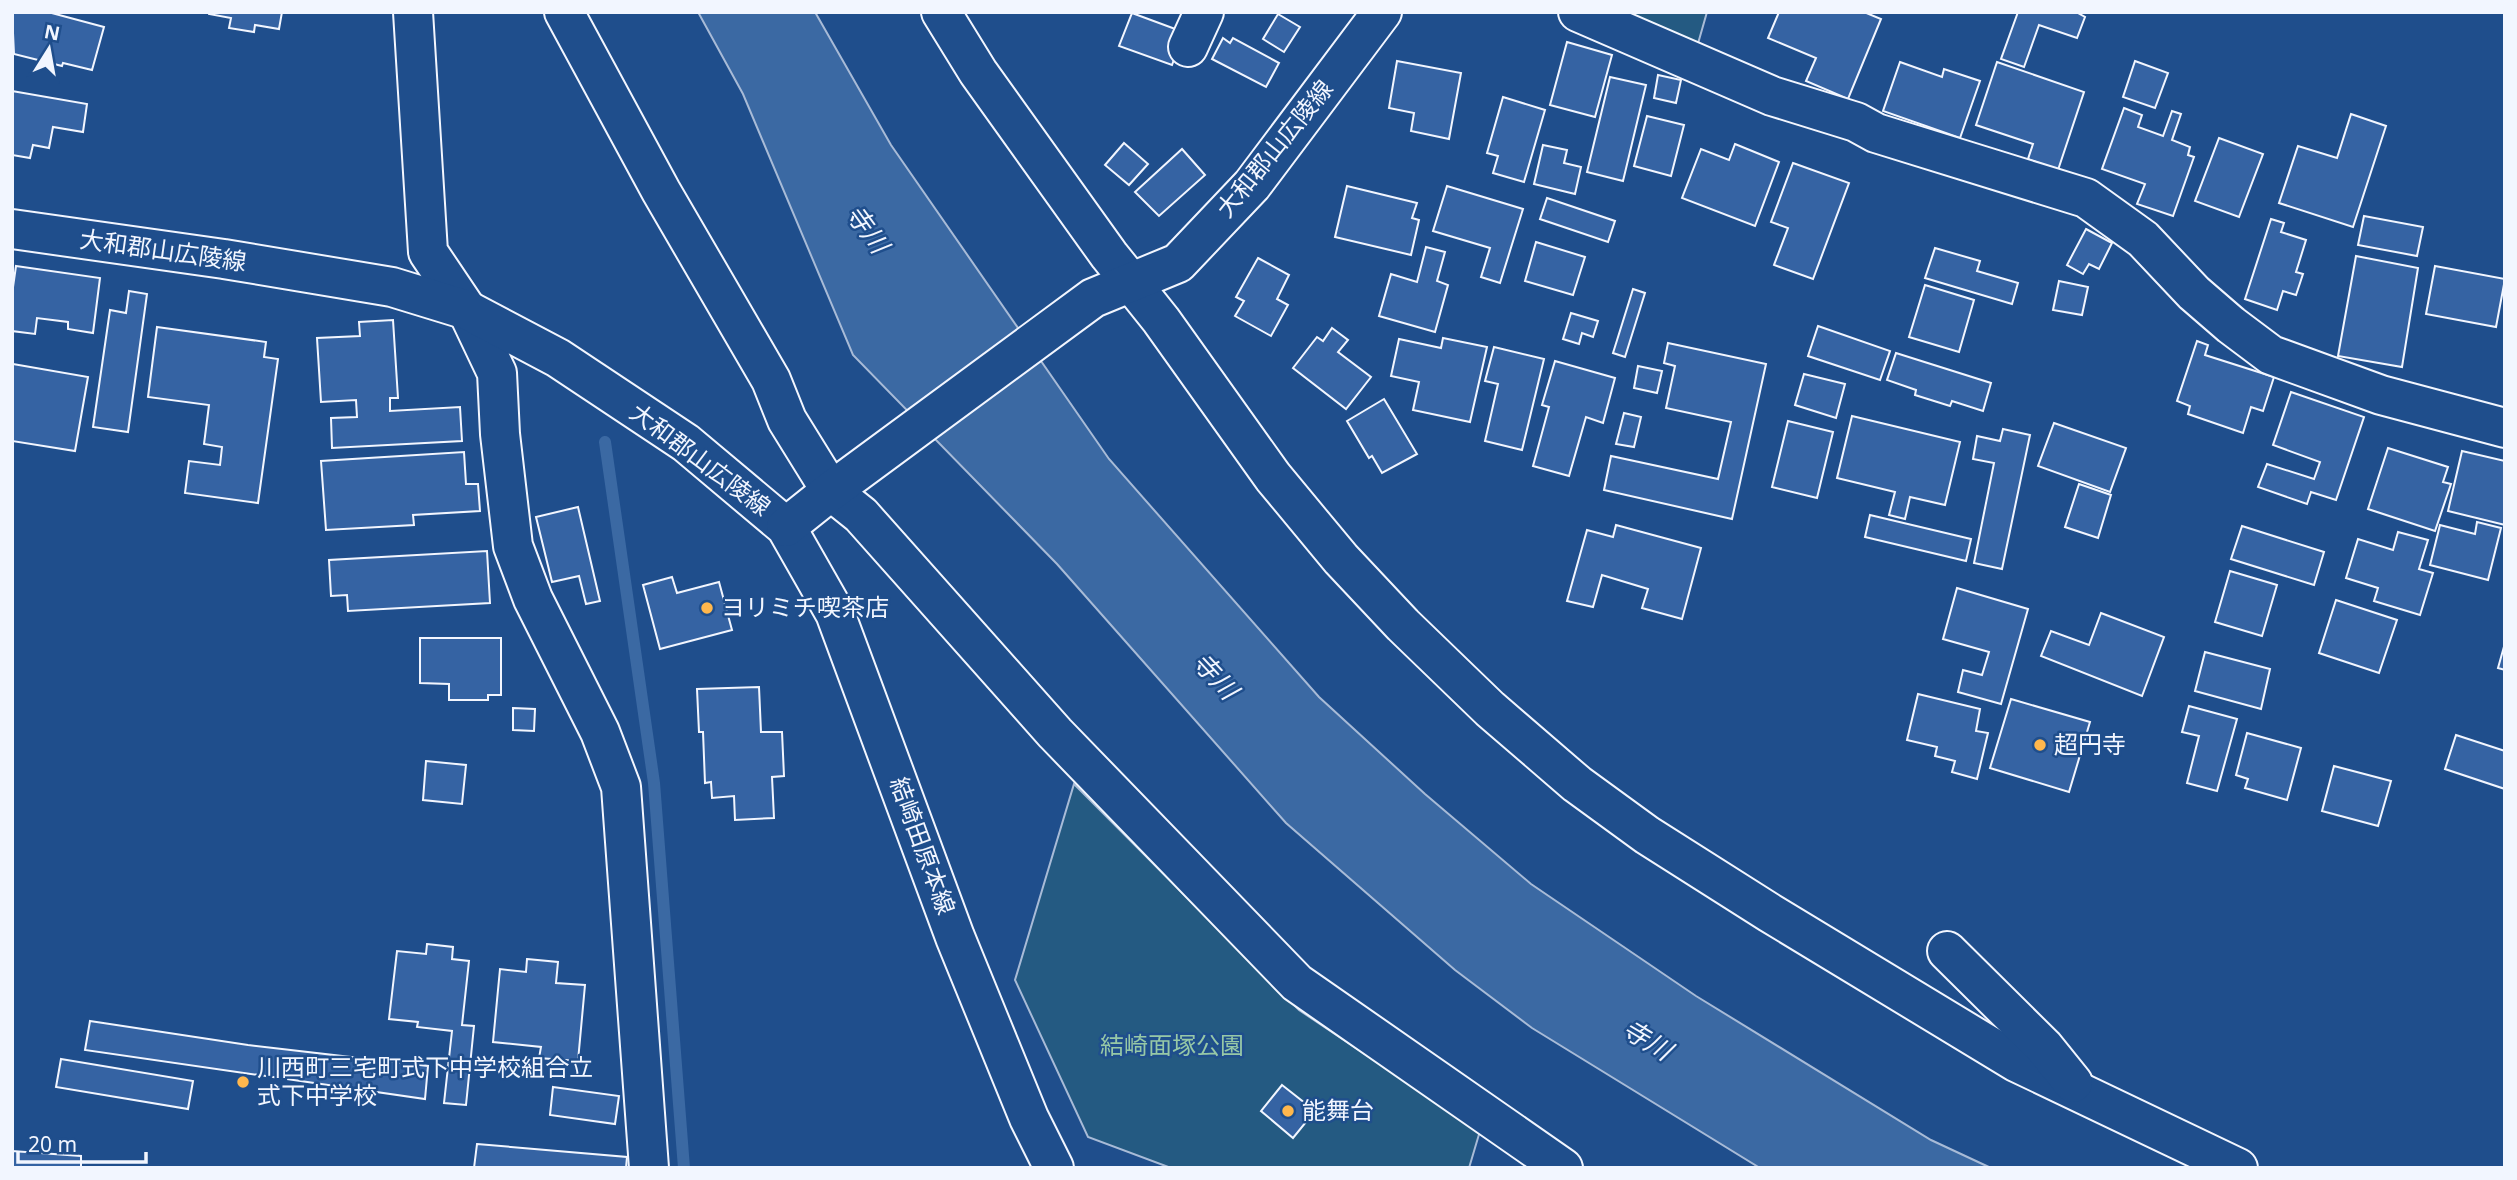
<svg xmlns="http://www.w3.org/2000/svg" width="2517" height="1180" viewBox="0 0 2517 1180" font-family="'Noto Sans','Noto Sans JP',sans-serif">
<style>
.green{fill:#245a82;stroke:#a8bbd7;stroke-width:2}
.water{fill:#3b69a3;stroke:#a8bbd7;stroke-width:2}
.lines{fill:none;stroke-linecap:round;stroke-linejoin:round}
.stream{stroke:#3b69a3;stroke-width:12}
.building{fill:#3563a3;stroke:#f2f6ff;stroke-width:2}
.minor-casing{stroke:#f2f6ff;stroke-width:42}
.major-casing{stroke:#f2f6ff;stroke-width:42}
.minor{stroke:#1f4e8c;stroke-width:38}
.major{stroke:#1f4e8c;stroke-width:38}
.poi-dot{fill:#ffb74d;stroke:#1f4e8c;stroke-width:2.5}
.labels{text-anchor:middle;stroke-width:5;stroke-linejoin:round;paint-order:stroke}
.street-label{font-size:24px;fill:#f2f6ff;stroke:#1f4e8c}
.poi-label{font-size:24px;fill:#f2f6ff;stroke:#1f4e8c;text-anchor:start}
.park-label{font-size:24px;fill:#97c8a6;stroke:#1f4e8c}
.water-label{font-size:26px;font-style:italic;fill:#f2f6ff;stroke:#1f4e8c}
</style>
<rect width="100%" height="100%" fill="#1f4e8c"/>
<g class="green">
<path d="M 1598,12 L 1707,12 L 1697,47 Z"/>
<path d="M 1074,784 L 1299,1010 L 1480,1131 L 1469,1168 L 1171,1168 L 1088,1137 L 1015,980 Z"/>
</g>
<path class="water" d="M 698,12 L 815,12 L 891,145 L 1109,459 L 1319,697 L 1425,794 L 1531,884 L 1696,996 L 1931,1140 L 1991,1168 L 1760,1168 L 1532,1028 L 1455,970 L 1286,823 L 1057,564 L 853,355 L 743,94 Z"/>
<g class="lines">
<path class="stream" d="M 605,442 L 654,783 L 684,1168"/>
</g>
<g class="building">
<path d="M 12,12 L 48,12 L 104,27 L 92,70 L 63,63 L 62,66 L 14,54 Z"/>
<path d="M 209,12 L 282,12 L 279,29 L 255,25 L 254,32 L 229,28 L 231,18 L 209,14 Z"/>
<path d="M 1779,12 L 1864,12 L 1881,19 L 1848,99 L 1806,81 L 1816,58 L 1768,38 Z"/>
<path d="M 2018,12 L 2076,12 L 2085,17 L 2077,38 L 2039,25 L 2024,67 L 2001,59 Z"/>
<path d="M 1132,13 L 1178,30 L 1180,43 L 1172,65 L 1119,46 Z"/>
<path d="M 1278,14 L 1300,27 L 1284,52 L 1263,39 Z"/>
<path d="M 1223,38 L 1230,43 L 1233,38 L 1279,63 L 1266,87 L 1212,59 Z"/>
<path d="M 1567,42 L 1612,55 L 1595,117 L 1550,105 Z"/>
<path d="M 1397,61 L 1461,73 L 1449,139 L 1411,131 L 1414,113 L 1389,108 Z"/>
<path d="M 2135,61 L 2168,73 L 2155,108 L 2123,97 Z"/>
<path d="M 1900,62 L 1942,77 L 1944,69 L 1980,81 L 1960,138 L 1883,111 Z"/>
<path d="M 1997,62 L 2084,92 L 2058,170 L 2028,159 L 2033,144 L 1976,125 Z"/>
<path d="M 1658,75 L 1681,80 L 1676,103 L 1654,98 Z"/>
<path d="M 1610,77 L 1646,85 L 1623,181 L 1587,172 Z"/>
<path d="M 12,91 L 87,104 L 83,132 L 53,127 L 49,148 L 33,145 L 30,158 L 12,155 Z"/>
<path d="M 1503,97 L 1545,110 L 1524,182 L 1493,173 L 1498,156 L 1487,153 Z"/>
<path d="M 2124,108 L 2142,115 L 2138,127 L 2163,136 L 2172,111 L 2181,114 L 2172,140 L 2190,147 L 2188,155 L 2194,157 L 2173,216 L 2137,204 L 2145,184 L 2102,169 Z"/>
<path d="M 2351,114 L 2386,126 L 2353,227 L 2279,203 L 2298,146 L 2337,158 Z"/>
<path d="M 1647,116 L 1684,125 L 1671,176 L 1634,166 Z"/>
<path d="M 2219,138 L 2263,154 L 2239,217 L 2195,201 Z"/>
<path d="M 1124,143 L 1148,164 L 1129,185 L 1105,165 Z"/>
<path d="M 1735,144 L 1779,162 L 1755,226 L 1682,198 L 1701,149 L 1729,160 Z"/>
<path d="M 1543,145 L 1567,150 L 1564,163 L 1581,167 L 1575,194 L 1534,184 Z"/>
<path d="M 1182,149 L 1205,175 L 1159,216 L 1135,192 Z"/>
<path d="M 1793,163 L 1849,183 L 1813,279 L 1774,265 L 1788,228 L 1771,222 Z"/>
<path d="M 1347,186 L 1417,203 L 1412,218 L 1419,220 L 1411,255 L 1335,237 Z"/>
<path d="M 1447,186 L 1523,209 L 1500,283 L 1481,277 L 1490,248 L 1433,231 Z"/>
<path d="M 1547,198 L 1615,221 L 1608,242 L 1540,219 Z"/>
<path d="M 2364,216 L 2423,227 L 2417,256 L 2358,245 Z"/>
<path d="M 2271,219 L 2284,223 L 2281,232 L 2306,240 L 2296,272 L 2303,274 L 2296,295 L 2283,291 L 2277,310 L 2245,299 Z"/>
<path d="M 2086,229 L 2112,243 L 2099,269 L 2089,264 L 2083,274 L 2067,265 Z"/>
<path d="M 1536,242 L 1585,257 L 1573,295 L 1525,281 Z"/>
<path d="M 1426,247 L 1445,252 L 1437,281 L 1448,285 L 1435,332 L 1379,316 L 1391,274 L 1417,282 Z"/>
<path d="M 1935,248 L 1980,261 L 1977,271 L 2018,283 L 2012,304 L 1925,278 Z"/>
<path d="M 2356,256 L 2418,268 L 2402,367 L 2338,356 Z"/>
<path d="M 1258,258 L 1289,275 L 1277,299 L 1288,305 L 1271,336 L 1235,316 L 1244,301 L 1236,297 Z"/>
<path d="M 16,266 L 100,278 L 93,333 L 68,329 L 68,322 L 37,318 L 35,334 L 12,331 L 12,294 Z"/>
<path d="M 2435,266 L 2505,279 L 2496,327 L 2426,314 Z"/>
<path d="M 2059,281 L 2088,287 L 2082,315 L 2053,310 Z"/>
<path d="M 1925,285 L 1974,300 L 1959,352 L 1909,337 Z"/>
<path d="M 1633,289 L 1645,293 L 1625,357 L 1613,353 Z"/>
<path d="M 129,291 L 147,294 L 128,432 L 93,427 L 110,310 L 126,313 Z"/>
<path d="M 1571,313 L 1598,321 L 1593,337 L 1582,333 L 1579,344 L 1563,339 Z"/>
<path d="M 393,320 L 398,398 L 390,398 L 390,411 L 460,407 L 462,441 L 332,448 L 331,418 L 357,417 L 356,400 L 321,402 L 317,338 L 360,336 L 359,322 Z"/>
<path d="M 1818,326 L 1890,351 L 1880,380 L 1808,356 Z"/>
<path d="M 157,327 L 266,342 L 264,357 L 278,359 L 258,503 L 185,493 L 189,461 L 220,465 L 222,447 L 204,444 L 209,405 L 148,397 Z"/>
<path d="M 1332,328 L 1348,340 L 1338,352 L 1371,377 L 1346,409 L 1293,368 L 1317,337 L 1323,341 Z"/>
<path d="M 1443,338 L 1487,347 L 1470,422 L 1413,410 L 1419,382 L 1391,376 L 1399,339 L 1441,348 Z"/>
<path d="M 2197,341 L 2208,345 L 2205,355 L 2274,377 L 2263,411 L 2251,407 L 2243,433 L 2188,414 L 2190,406 L 2177,401 Z"/>
<path d="M 1668,343 L 1766,364 L 1732,519 L 1604,490 L 1611,456 L 1718,479 L 1731,422 L 1666,408 L 1675,366 L 1664,363 Z"/>
<path d="M 1494,347 L 1544,359 L 1522,450 L 1485,441 L 1498,384 L 1485,381 Z"/>
<path d="M 1896,353 L 1991,383 L 1983,411 L 1952,401 L 1950,406 L 1915,395 L 1916,390 L 1887,380 Z"/>
<path d="M 1555,361 L 1615,378 L 1603,423 L 1586,417 L 1569,476 L 1533,466 L 1549,407 L 1542,405 Z"/>
<path d="M 13,364 L 88,377 L 75,451 L 12,441 Z"/>
<path d="M 1638,366 L 1662,371 L 1657,393 L 1634,388 Z"/>
<path d="M 1804,374 L 1845,384 L 1836,418 L 1795,405 Z"/>
<path d="M 2291,392 L 2364,417 L 2336,500 L 2311,492 L 2307,504 L 2258,487 L 2267,464 L 2314,479 L 2320,462 L 2273,445 Z"/>
<path d="M 1384,399 L 1417,454 L 1382,473 L 1372,456 L 1369,458 L 1347,421 Z"/>
<path d="M 1624,413 L 1641,417 L 1634,447 L 1616,444 Z"/>
<path d="M 1852,416 L 1960,442 L 1945,505 L 1910,497 L 1905,519 L 1889,515 L 1895,492 L 1837,478 Z"/>
<path d="M 1788,421 L 1833,432 L 1817,498 L 1772,487 Z"/>
<path d="M 2054,423 L 2126,448 L 2110,492 L 2038,466 Z"/>
<path d="M 2003,429 L 2030,435 L 2002,569 L 1974,563 L 1994,463 L 1973,459 L 1977,436 L 2000,441 Z"/>
<path d="M 2388,448 L 2448,467 L 2443,482 L 2451,484 L 2435,531 L 2368,509 Z"/>
<path d="M 2462,451 L 2505,461 L 2505,525 L 2448,511 Z"/>
<path d="M 464,452 L 466,484 L 478,484 L 480,511 L 413,515 L 414,525 L 326,530 L 321,461 Z"/>
<path d="M 2079,484 L 2111,495 L 2098,538 L 2065,527 Z"/>
<path d="M 578,507 L 600,601 L 586,604 L 579,576 L 552,582 L 536,517 Z"/>
<path d="M 1870,515 L 1971,539 L 1966,561 L 1865,537 Z"/>
<path d="M 2477,522 L 2501,528 L 2488,580 L 2430,565 L 2440,525 L 2475,534 Z"/>
<path d="M 1616,525 L 1701,548 L 1682,619 L 1642,608 L 1648,589 L 1602,575 L 1593,607 L 1567,601 L 1587,530 L 1613,537 Z"/>
<path d="M 2242,526 L 2324,552 L 2314,585 L 2231,559 Z"/>
<path d="M 2398,532 L 2428,540 L 2419,569 L 2433,573 L 2420,615 L 2374,601 L 2378,588 L 2346,578 L 2358,539 L 2393,550 Z"/>
<path d="M 487,551 L 490,603 L 348,611 L 347,595 L 331,596 L 329,560 Z"/>
<path d="M 2230,571 L 2277,585 L 2262,636 L 2215,622 Z"/>
<path d="M 672,577 L 677,593 L 719,582 L 732,630 L 660,649 L 643,585 Z"/>
<path d="M 1957,588 L 2028,609 L 2001,704 L 1958,692 L 1963,670 L 1982,675 L 1989,652 L 1943,639 Z"/>
<path d="M 2336,600 L 2397,620 L 2379,673 L 2319,653 Z"/>
<path d="M 2101,613 L 2164,637 L 2142,696 L 2041,656 L 2051,631 L 2089,645 Z"/>
<path d="M 420,638 L 501,638 L 501,695 L 488,695 L 488,700 L 449,700 L 449,684 L 420,683 Z"/>
<path d="M 2505,643 L 2505,670 L 2498,668 Z"/>
<path d="M 2205,652 L 2270,669 L 2261,709 L 2195,691 Z"/>
<path d="M 759,687 L 761,732 L 782,732 L 784,776 L 772,777 L 774,818 L 735,820 L 734,796 L 712,798 L 711,782 L 705,783 L 703,732 L 699,732 L 697,689 Z"/>
<path d="M 1918,694 L 1980,709 L 1976,731 L 1988,733 L 1977,779 L 1952,772 L 1955,761 L 1935,756 L 1937,747 L 1907,740 Z"/>
<path d="M 2011,699 L 2090,722 L 2069,792 L 1990,768 Z"/>
<path d="M 2189,706 L 2237,719 L 2217,791 L 2187,783 L 2199,736 L 2182,732 Z"/>
<path d="M 513,708 L 535,709 L 534,731 L 513,730 Z"/>
<path d="M 2247,733 L 2301,748 L 2287,800 L 2245,788 L 2248,779 L 2236,775 Z"/>
<path d="M 2456,735 L 2505,751 L 2505,789 L 2445,769 Z"/>
<path d="M 426,761 L 466,765 L 462,804 L 423,800 Z"/>
<path d="M 2334,766 L 2391,781 L 2378,826 L 2322,811 Z"/>
<path d="M 427,944 L 453,947 L 452,959 L 469,961 L 462,1025 L 474,1026 L 466,1105 L 444,1103 L 452,1031 L 417,1027 L 418,1022 L 389,1019 L 397,951 L 426,954 Z"/>
<path d="M 527,959 L 558,962 L 556,983 L 585,985 L 578,1061 L 539,1058 L 541,1047 L 493,1042 L 500,969 L 526,972 Z"/>
<path d="M 90,1021 L 248,1045 L 428,1066 L 425,1099 L 85,1050 Z"/>
<path d="M 61,1059 L 193,1081 L 188,1109 L 56,1087 Z"/>
<path d="M 1282,1085 L 1315,1111 L 1293,1138 L 1261,1111 Z"/>
<path d="M 553,1087 L 619,1096 L 615,1124 L 550,1115 Z"/>
<path d="M 477,1144 L 627,1157 L 626,1168 L 474,1168 Z"/>
<path d="M 12,1151 L 81,1156 L 81,1168 L 12,1168 Z"/>
</g>
<g class="lines">
<defs>
<g id="minor">
<path d="M 413,12 L 428,252 L 467,310 L 497,373 L 500,434 L 513,546 L 533,599 L 600,732 L 621,787 L 649,1168"/>
<path d="M 564,12 L 661,191 L 771,380 L 787,420 L 831,491 L 861,515 L 1055,733 L 1297,983 L 1563,1168"/>
<path d="M 941,12 L 978,72 L 1109,255 L 1161,320 L 1273,477 L 1341,559 L 1403,625 L 1490,709 L 1577,784 L 1647,835 L 1770,913 L 2016,1062 L 2238,1168"/>
<path d="M 1578,12 L 1772,96 L 1856,122 L 1876,133 L 2086,198 L 2143,239 L 2194,293 L 2231,325 L 2271,355 L 2381,395 L 2505,428"/>
<path d="M 1188,47 L 1204,12"/>
<path d="M 1947,951 L 2044,1047 L 2073,1083"/>
</g>
<g id="major">
<path d="M 12,229 L 224,259 L 392,287 L 467,310 L 558,358 L 686,443 L 786,527 L 835,613 L 955,937 L 1029,1118 L 1054,1168"/>
<path d="M 786,527 L 831,491 L 1093,298 L 1178,263 L 1252,185 L 1382,12"/>
</g>
</defs>
<use href="#minor" class="minor-casing"/>
<use href="#major" class="major-casing"/>
<use href="#minor" class="minor"/>
<use href="#major" class="major"/>
</g>
<g class="poi-dot">
<circle cx="707" cy="608" r="7"/>
<circle cx="2040" cy="745" r="7"/>
<circle cx="243" cy="1082" r="7"/>
<circle cx="1288" cy="1111" r="7"/>
</g>
<g class="labels">
<g class="street-label">
<text transform="translate(1275 149) rotate(-51)" y="8">大和郡山広陵線</text>
<text transform="translate(163 251) rotate(8)" y="8">大和郡山広陵線</text>
<text transform="translate(700 460) rotate(37)" y="8">大和郡山広陵線</text>
<text transform="translate(922 846) rotate(70)" y="8">結崎田原本線</text>
</g>
<g class="poi-label">
<text x="721" y="616">ヨリミチ喫茶店</text>
<text x="2054" y="753">超円寺</text>
<text x="257" y="1076">川西町三宅町式下中学校組合立<tspan x="257" dy="28">式下中学校</tspan></text>
<text x="1302" y="1119">能舞台</text>
</g>
<g class="park-label">
<text x="1172" y="1054">結崎面塚公園</text>
</g>
<g class="water-label">
<text transform="translate(867 229) rotate(54)" y="9">寺川</text>
<text transform="translate(1215 676) rotate(47)" y="9">寺川</text>
<text transform="translate(1647 1040) rotate(31)" y="9">寺川</text>
</g>
</g>
<rect width="2517" height="1180" fill="none" stroke="#f2f6ff" stroke-width="28"/>
<g transform="translate(49 49) rotate(11)" stroke="#1f4e8c" stroke-width="5" paint-order="stroke">
<path d="M0-5L12 26L0 18L-12 26Z" fill="#f2f6ff"/>
<text y="-10" font-size="19" font-weight="bold" text-anchor="middle" fill="#f2f6ff">N</text>
</g>
<path d="M18 1152v10h128v-10" fill="none" stroke="#f2f6ff" stroke-width="3.5"/>
<text x="28" y="1152" font-size="21" fill="#f2f6ff" stroke="#1f4e8c" stroke-width="5" paint-order="stroke">20 m</text>
</svg>
